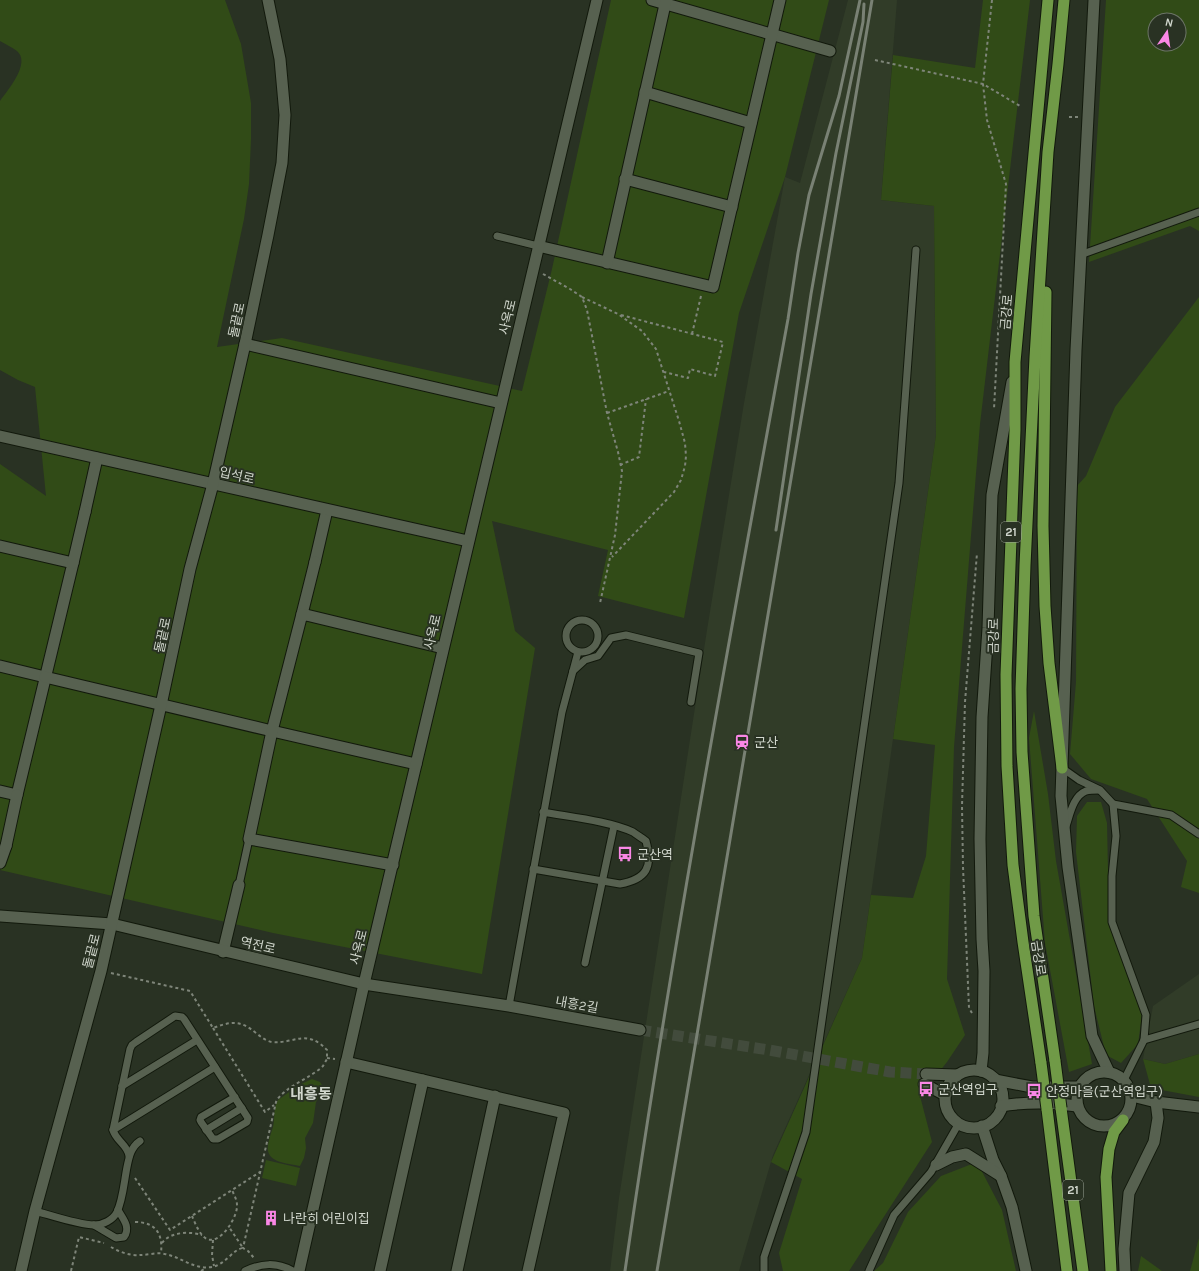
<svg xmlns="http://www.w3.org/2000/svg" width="1199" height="1271" viewBox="0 0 1199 1271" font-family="Karla,'Noto Sans KR',sans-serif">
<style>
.built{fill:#313c28}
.green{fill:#314b17;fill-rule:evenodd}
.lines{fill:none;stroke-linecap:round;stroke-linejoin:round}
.tertiary-tunnel{stroke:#424b3c;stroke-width:11;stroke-dasharray:11 5.5;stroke-linecap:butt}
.service-casing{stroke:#12190c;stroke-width:9}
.pedestrian-casing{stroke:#12190c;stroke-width:13}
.minor-casing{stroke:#12190c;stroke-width:13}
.tertiary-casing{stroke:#12190c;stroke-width:13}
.trunk-casing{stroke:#12190c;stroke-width:13}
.path{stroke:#7e8579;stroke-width:2;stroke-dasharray:3 3;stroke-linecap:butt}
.service{stroke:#576150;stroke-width:7}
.pedestrian{stroke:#576150;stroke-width:11}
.minor{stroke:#576150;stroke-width:11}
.tertiary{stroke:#576150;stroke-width:11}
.trunk{stroke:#709a47;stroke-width:11}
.rail{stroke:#798174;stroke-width:3}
.trunk-bridge-casing{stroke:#12190c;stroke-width:13;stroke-linecap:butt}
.trunk-bridge{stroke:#709a47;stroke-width:11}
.labels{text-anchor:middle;stroke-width:4;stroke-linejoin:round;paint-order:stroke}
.shield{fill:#293223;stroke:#9ea599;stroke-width:1}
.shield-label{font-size:12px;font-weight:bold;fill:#d0d6cc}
.street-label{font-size:13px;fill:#d0d6cc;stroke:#293223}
.poi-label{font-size:13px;fill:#d0d6cc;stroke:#293223;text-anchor:start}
.quarter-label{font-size:15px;font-weight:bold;fill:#d0d6cc;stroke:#293223}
</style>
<rect width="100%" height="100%" fill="#293223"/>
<g class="built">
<path d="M 848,0 L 897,0 L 881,200 L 934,206 L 936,435 L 862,958 L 773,1155 L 739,1271 L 610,1271 L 619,1198 L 707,630 L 744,403 L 785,177 L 800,183 Z"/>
<path d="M 1199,974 L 1199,1054 L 1165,1064 L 1143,1059 L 1153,1006 Z"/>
</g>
<g class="green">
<path d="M 0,0 L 225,0 L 241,44 L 251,103 L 251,139 L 249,184 L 244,219 L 217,347 L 282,338 L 522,391 L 552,269 L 611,0 L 829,0 L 785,177 L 739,313 L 684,618 L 598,596 L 608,550 L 492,521 L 515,631 L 535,648 L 482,974 L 273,933 L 0,870 L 0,464 L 46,496 L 35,387 L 18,380 L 0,370 L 0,101 C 8,90 31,63 17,51 C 12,47 5,44 0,41 Z"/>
<path d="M 983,0 L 1030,0 L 980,424 L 954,747 L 947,979 L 965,1035 L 947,1062 L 920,1096 L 932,1142 L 849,1271 L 783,1271 L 779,1253 L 802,1179 L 771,1162 L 862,958 L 871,895 L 913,898 L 926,856 L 935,745 L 893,739 L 936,435 L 934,206 L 881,200 L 893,55 L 975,68 Z"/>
<path d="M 1106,0 L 1199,0 L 1199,231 L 1190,226 L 1089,262 ZM 1155,20 L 1179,20 L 1179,44 L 1155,44 Z"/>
<path d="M 1199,297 L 1199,893 L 1181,887 L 1187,861 L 1147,799 L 1091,779 L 1070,754 L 1076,682 L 1077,486 L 1086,476 L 1115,407 Z"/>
<path d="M 1034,711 L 1048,794 L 1056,861 L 1092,1064 L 1069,1072 L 1045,943 L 1029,738 Z"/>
<path d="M 1087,802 L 1101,802 L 1107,823 L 1109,918 L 1142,1015 L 1138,1044 L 1121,1063 L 1106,1055 L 1094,1006 L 1076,852 L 1077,816 Z"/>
<path d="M 1199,1054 L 1199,1097 L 1151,1088 L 1143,1059 L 1165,1064 Z"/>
<path d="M 312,1079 L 320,1082 L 322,1085 L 322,1090 L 318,1099 L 316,1102 L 313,1123 L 305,1138 L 306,1148 L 304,1158 L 300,1166 C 287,1163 265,1163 268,1145 C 269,1139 271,1133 273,1127 C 275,1118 273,1109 278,1100 L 299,1085 Z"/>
<path d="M 266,1160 L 300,1168 L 296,1186 L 262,1178 Z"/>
<path d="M 977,1162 L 1002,1210 L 1016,1271 L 874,1271 L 883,1263 L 908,1212 L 941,1176 Z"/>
<path d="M 1199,1238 L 1199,1271 L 1190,1271 Z"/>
<path d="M 1141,1256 L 1162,1271 L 1138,1271 Z"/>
</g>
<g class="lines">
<path class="tertiary-tunnel" d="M 640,1030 L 769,1050 L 890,1072 L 926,1074"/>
<defs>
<g id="service">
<path d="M 497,236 L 538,246"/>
<path d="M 1080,255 L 1199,212"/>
<circle cx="582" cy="636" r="16"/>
<path d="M 573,671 L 585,660 L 598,656 L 611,638 L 626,635 L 699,653 L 691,702"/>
<path d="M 1062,768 L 1079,780 L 1100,790 L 1113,804 L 1171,815 L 1199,834"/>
<path d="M 1113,804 L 1116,836 L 1112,876 L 1112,922 L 1146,1015 L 1144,1040 L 1124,1080"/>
<path d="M 1066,826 C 1070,815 1073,796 1086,791 C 1090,790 1096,790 1099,790"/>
<path d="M 533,869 L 620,884 C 647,879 653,867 646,841 C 642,838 637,835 633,832 C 609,821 570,817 543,812"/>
<path d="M 239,885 L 249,839"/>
<path d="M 585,963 L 614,826"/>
<path d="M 509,1006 L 562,712 L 578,652"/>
<path d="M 1144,1040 L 1199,1024"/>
<path d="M 122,1086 L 197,1040"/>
<path d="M 113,1130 L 215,1067"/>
<path d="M 206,1130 L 242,1108"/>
<path d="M 129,1156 C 128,1145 116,1141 113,1130 L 130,1049 L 132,1045 L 136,1042 L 175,1016 L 182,1017 L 184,1019 C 205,1052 227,1085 248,1118 L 247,1122 L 218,1139 L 213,1139 L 201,1122 L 200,1120 L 201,1117 L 235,1097"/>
<path d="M 35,1211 C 50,1215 79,1225 94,1225 C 103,1225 113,1220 117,1212 C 123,1199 124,1182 127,1167 C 129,1157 131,1147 140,1141"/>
<path d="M 94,1225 L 116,1238 L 124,1237 C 131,1227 123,1219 118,1210"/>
<path d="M 245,1271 C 262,1263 276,1262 293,1271"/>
<path d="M 764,1271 L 764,1257 L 806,1132 L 899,483 L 916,250"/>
<path d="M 869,1271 L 894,1215 L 931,1172 L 959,1123"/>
</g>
<g id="pedestrian">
<path d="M 85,512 L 97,458"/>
<path d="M 315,562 L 327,510"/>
<path d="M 0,666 L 45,677"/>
<path d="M 272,731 L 416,764"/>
<path d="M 0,863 L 6,846"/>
<path d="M 223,952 L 239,885"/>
</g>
<g id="minor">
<path d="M 652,0 L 830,51"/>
<path d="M 645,92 L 751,123"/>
<path d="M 625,179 L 732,207"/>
<path d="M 538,246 L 713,287 L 780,0"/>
<path d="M 607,263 L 666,0"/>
<path d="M 245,344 L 501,403"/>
<path d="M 0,546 L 73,563 L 17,795 L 0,791"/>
<path d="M 73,563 L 85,512"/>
<path d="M 302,614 L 315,562"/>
<path d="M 45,677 L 272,731"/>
<path d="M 6,846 L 17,795"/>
<path d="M 393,865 L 249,839 L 272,731 L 302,614 L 443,648"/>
<path d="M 346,1062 L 564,1113 L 528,1271"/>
<path d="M 1132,1096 L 1156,1102 L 1199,1107"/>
<path d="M 982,1126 L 993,1160 L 1001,1176 L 1012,1207 L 1026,1271"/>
<path d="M 936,1165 L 952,1157 L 966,1154 L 1001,1176"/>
<path d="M 380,1271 L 423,1080"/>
<path d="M 457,1271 L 495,1096"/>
</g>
<g id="tertiary">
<path d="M 1094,0 L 1076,350 L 1061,796 L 1068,867 L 1092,1036 L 1109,1072"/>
<path d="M 0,436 L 468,541"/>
<path d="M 0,916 L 112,924 L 364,984 L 509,1006 L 640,1030"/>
<circle cx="974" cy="1099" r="29"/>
<path d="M 981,1071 L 983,1053 L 984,971 L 982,939 L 980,839 L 982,717 L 988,628 L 992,495 L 1012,382"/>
<circle cx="1104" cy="1099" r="27"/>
<path d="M 926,1074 L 957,1075"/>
<path d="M 995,1080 L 1032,1087 L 1079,1087"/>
<path d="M 924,1084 L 945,1095"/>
<path d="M 1001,1106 C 1026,1102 1052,1102 1077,1106"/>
<path d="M 21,1271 L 35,1211 L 101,971 L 161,705 L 190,569 L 213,484 L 245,344 L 268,235 L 282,163 L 285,115 L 280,59 L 268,0"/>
<path d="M 299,1271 L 364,984 L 597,0"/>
<path d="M 1125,1271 L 1124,1249 L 1129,1193 L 1154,1142 L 1158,1118 L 1156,1102"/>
</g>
<g id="trunk">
<path d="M 1046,292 L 1043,526 L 1045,606 L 1049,663 L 1062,768"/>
<path d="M 1055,1061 L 1034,916 L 1022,752 L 1021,689 L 1025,565 L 1035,357 L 1048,152 L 1058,64 L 1064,0"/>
<path d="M 1041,1063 L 1023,942 L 1013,865 L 1007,766 L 1006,675 L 1015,430 L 1015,362 L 1048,0"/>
<path d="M 1061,1108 L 1083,1271"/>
<path d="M 1047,1109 L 1067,1271"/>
<path d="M 1111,1271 L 1106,1177 L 1109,1149 L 1114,1132 L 1123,1120"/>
</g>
</defs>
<use href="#service" class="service-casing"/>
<use href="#pedestrian" class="pedestrian-casing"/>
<use href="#minor" class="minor-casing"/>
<use href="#tertiary" class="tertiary-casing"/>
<use href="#trunk" class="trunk-casing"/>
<g class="path">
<path d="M 992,0 L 983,84 L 987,120 L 1006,184 L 994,409"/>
<path d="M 875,60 L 983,84 L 1020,106"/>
<path d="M 1069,117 L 1078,117"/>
<path d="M 543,274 L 570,289 L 582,297 L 587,310 L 607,413 L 618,452 L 622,471 L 615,535 L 600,603"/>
<path d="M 582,297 L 618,314 L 642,331 L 656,349 L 679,421 L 685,443 L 686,456 L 685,466 L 681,480 L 674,492 L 612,557"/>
<path d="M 621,315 L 723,342 L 715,376 L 690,369 L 688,378 L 664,372"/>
<path d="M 692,334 L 701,296"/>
<path d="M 607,413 L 669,391"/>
<path d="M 620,465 L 639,457 L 646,399"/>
<path d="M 111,973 L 190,991 L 213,1028 C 232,1021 240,1020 256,1033 C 261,1037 266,1041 272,1042 C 295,1044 306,1028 327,1050 L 327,1059 L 323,1066 C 311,1078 282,1088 276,1102 L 243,1248 L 248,1251 L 254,1258"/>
<path d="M 972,1013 L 969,1008 L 963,867 L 962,806 L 965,702 L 977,553"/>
<path d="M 213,1028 L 265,1112 L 274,1105"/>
<path d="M 327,1058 L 335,1059"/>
<path d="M 135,1178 L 170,1230 L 260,1172"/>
<path d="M 192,1216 C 195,1223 200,1236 207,1239 C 221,1245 238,1216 237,1205 C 237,1200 234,1195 232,1190"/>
<path d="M 135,1222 C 156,1222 163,1234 161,1253"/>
<path d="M 213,1240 L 212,1255 L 214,1266"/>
<path d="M 162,1243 C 170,1232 189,1231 202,1235"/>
<path d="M 111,1247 C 119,1252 131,1256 140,1255 C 148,1255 157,1252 165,1254 C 181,1257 194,1270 212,1267 C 225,1265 233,1249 243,1248 L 229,1227"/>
<path d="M 71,1271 L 79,1237 L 104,1243"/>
<path d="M 201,1271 L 206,1268"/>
</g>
<use href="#service" class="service"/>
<use href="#pedestrian" class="pedestrian"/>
<use href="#minor" class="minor"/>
<use href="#tertiary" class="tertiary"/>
<use href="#trunk" class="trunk"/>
<g class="rail">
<path d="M 776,530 L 811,294 L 836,153 L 863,22 L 864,4"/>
<path d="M 625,1271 C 671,952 730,636 788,319 L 798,253 L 809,195 L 839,96 L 860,0"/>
<path d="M 657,1271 L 872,0"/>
</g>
<defs>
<g id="trunk-bridge">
<path d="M 1055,1061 L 1061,1108"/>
<path d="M 1041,1063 L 1047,1109"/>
</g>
</defs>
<use href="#trunk-bridge" class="trunk-bridge-casing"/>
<use href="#trunk-bridge" class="trunk-bridge"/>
</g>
<defs>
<symbol id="station-bare" viewBox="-9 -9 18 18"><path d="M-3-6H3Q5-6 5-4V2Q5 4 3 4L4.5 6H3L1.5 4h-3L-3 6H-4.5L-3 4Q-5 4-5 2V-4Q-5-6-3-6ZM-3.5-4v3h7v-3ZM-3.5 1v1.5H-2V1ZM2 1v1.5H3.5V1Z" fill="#fa87e6" stroke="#293223" stroke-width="2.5" paint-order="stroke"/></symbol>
<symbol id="bus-bare" viewBox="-9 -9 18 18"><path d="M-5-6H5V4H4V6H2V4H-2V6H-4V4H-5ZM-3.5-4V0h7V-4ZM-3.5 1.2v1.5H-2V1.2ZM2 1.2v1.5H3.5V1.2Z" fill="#fa87e6" stroke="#293223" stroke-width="2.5" paint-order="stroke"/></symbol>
<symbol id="building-bare" viewBox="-9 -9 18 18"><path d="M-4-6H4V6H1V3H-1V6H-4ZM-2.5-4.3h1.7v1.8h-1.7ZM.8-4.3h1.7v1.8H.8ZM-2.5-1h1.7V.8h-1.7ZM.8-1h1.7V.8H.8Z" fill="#fa87e6" stroke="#293223" stroke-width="2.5" paint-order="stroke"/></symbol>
</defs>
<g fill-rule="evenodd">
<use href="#station-bare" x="731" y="731" width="22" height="22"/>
<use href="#bus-bare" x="614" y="843" width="22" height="22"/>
<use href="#bus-bare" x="915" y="1078" width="22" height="22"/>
<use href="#bus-bare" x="1023" y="1080" width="22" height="22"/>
<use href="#building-bare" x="260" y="1207" width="22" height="22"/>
</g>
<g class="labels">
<g class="shield">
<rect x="1001" y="522" width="20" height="20" rx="3"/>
<rect x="1063" y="1180" width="20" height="20" rx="3"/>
</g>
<g class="shield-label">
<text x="1011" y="536">21</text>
<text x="1073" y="1194">21</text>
</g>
<g class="street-label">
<text transform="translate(1006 312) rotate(-85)" y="5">금강로</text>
<text transform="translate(507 317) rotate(-77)" y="5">사옥로</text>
<text transform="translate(236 320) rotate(-78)" y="5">돌끝로</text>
<text transform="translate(237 475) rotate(13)" y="5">입석로</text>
<text transform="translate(432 632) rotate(-77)" y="5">사옥로</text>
<text transform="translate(162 635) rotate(-78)" y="5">돌끝로</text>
<text transform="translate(993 636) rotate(-89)" y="5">금강로</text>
<text transform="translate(258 945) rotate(13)" y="5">역전로</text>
<text transform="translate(358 947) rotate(-76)" y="5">사옥로</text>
<text transform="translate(91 951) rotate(-76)" y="5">돌끝로</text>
<text transform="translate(1039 958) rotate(82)" y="5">금강로</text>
<text transform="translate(577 1004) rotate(10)" y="5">내흥2길</text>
</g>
<g class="poi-label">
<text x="754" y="747">군산</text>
<text x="637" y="859">군산역</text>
<text x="938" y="1094">군산역입구</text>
<text x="1046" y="1096">안정마을(군산역입구)</text>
<text x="283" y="1223">나란히 어린이집</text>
</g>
<g class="quarter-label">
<text x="311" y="1099">내흥동</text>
</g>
</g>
<g transform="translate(1167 32) rotate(13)"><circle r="19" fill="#293223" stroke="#6c7467"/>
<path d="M0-3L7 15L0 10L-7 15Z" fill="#fa87e6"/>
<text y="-6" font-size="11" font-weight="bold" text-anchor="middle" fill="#d0d6cc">N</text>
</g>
</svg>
